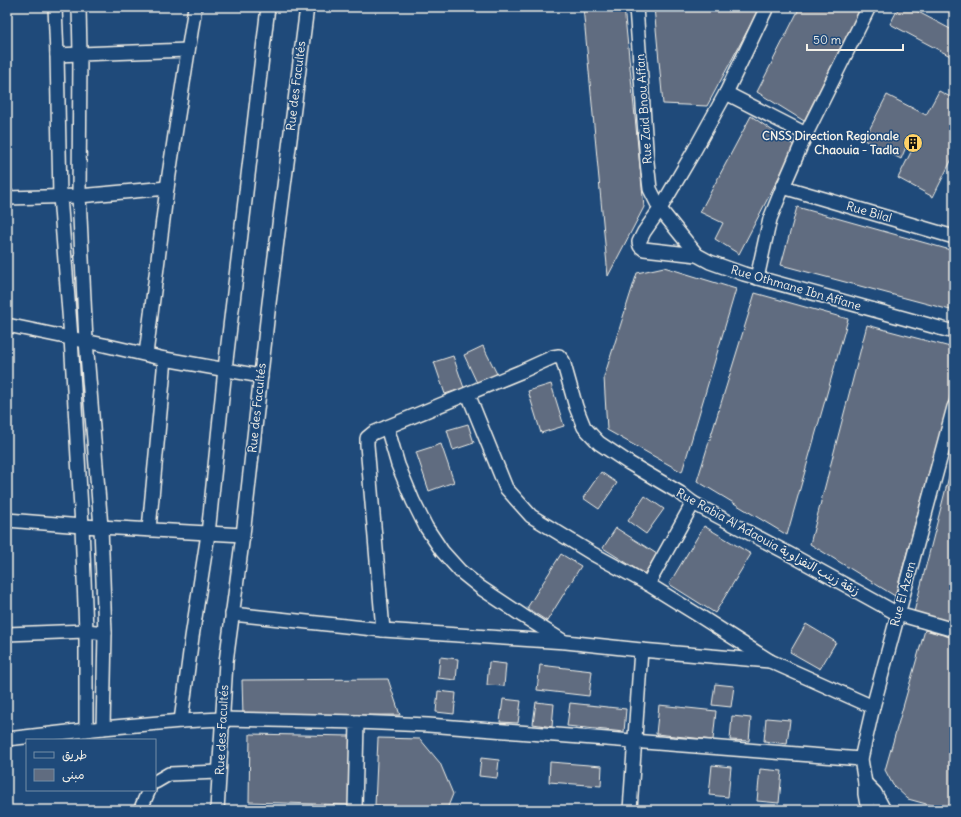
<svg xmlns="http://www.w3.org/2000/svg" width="961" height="817" viewBox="0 0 961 817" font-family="Delius,'Playpen Sans Arabic',sans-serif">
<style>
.building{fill:#606c80;stroke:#f4f1e8}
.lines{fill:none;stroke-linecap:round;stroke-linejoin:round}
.minor-casing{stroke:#f4f1e8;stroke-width:16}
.minor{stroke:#1f4a7a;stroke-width:13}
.labels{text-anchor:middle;stroke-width:3;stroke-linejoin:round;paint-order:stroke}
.street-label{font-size:12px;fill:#f4f1e8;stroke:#1f4a7a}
.poi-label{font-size:12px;font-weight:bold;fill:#f4f1e8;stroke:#1f4a7a;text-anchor:end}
</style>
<rect width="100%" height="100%" fill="#1f4a7a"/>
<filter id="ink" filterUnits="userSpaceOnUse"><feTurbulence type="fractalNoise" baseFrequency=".025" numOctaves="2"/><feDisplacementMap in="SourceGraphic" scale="8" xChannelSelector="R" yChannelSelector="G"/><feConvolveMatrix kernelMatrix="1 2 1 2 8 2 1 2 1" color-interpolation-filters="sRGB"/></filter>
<g filter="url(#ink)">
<g class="building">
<path d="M 583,7 L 624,7 L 644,207 L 608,276 Z"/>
<path d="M 654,7 L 760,7 L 707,106 L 663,104 Z"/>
<path d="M 800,7 L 861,7 L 804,121 L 757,92 Z"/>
<path d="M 899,7 L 909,7 L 954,31 L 954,58 L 890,24 Z"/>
<path d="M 939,91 L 954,99 L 954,155 L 933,197 L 898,178 L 912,150 L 906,147 L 901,159 L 864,140 L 887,95 L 926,115 Z"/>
<path d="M 751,116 L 795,146 L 739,254 L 715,239 L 723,223 L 700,212 Z"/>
<path d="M 797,207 L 954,251 L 954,311 L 781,265 Z"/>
<path d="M 664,267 L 736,289 L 682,472 L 607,430 L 604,377 L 637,273 Z"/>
<path d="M 755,293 L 848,319 L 787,535 L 697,481 Z"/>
<path d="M 867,325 L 954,348 L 954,382 L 895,596 L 810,544 Z"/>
<path d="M 483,346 L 497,374 L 477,383 L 464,355 Z"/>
<path d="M 453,356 L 464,388 L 445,394 L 434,362 Z"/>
<path d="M 551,384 L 564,426 L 541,433 L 528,391 Z"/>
<path d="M 468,424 L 474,443 L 453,450 L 447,430 Z"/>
<path d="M 441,444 L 454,482 L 429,491 L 416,452 Z"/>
<path d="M 954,457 L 954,624 L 914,612 Z"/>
<path d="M 601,472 L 617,483 L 599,509 L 583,498 Z"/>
<path d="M 645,496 L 664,509 L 646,534 L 628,521 Z"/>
<path d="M 704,526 L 751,554 L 715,613 L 669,584 Z"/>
<path d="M 616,528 L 657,554 L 644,574 L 603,548 Z"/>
<path d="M 561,554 L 581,566 L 547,621 L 527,608 Z"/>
<path d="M 806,624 L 836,642 L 820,669 L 790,652 Z"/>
<path d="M 925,630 L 954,638 L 954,810 L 948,810 L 908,799 L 893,785 L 885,770 Z"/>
<path d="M 440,657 L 458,659 L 456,680 L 438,678 Z"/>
<path d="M 489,662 L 506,664 L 504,686 L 487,685 Z"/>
<path d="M 540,665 L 592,671 L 589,696 L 537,690 Z"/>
<path d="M 388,679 L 400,715 L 243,716 L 242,680 Z"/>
<path d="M 715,684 L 734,686 L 731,707 L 712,705 Z"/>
<path d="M 438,691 L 456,693 L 454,714 L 436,712 Z"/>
<path d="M 503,699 L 521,701 L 518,723 L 500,722 Z"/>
<path d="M 536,702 L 554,704 L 552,727 L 533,724 Z"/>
<path d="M 570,703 L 626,709 L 624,732 L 567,726 Z"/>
<path d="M 659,705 L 716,711 L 713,740 L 656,734 Z"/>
<path d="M 732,716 L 751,718 L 749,741 L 730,740 Z"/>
<path d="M 766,718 L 790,720 L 787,744 L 764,741 Z"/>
<path d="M 250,734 L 351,736 L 350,805 L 249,802 Z"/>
<path d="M 378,738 L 420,739 L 440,763 L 453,794 L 447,809 L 375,806 Z"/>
<path d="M 481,758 L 499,760 L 497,778 L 479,776 Z"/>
<path d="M 550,762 L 602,766 L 601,786 L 549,782 Z"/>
<path d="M 712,765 L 731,767 L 728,797 L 709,795 Z"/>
<path d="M 760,769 L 782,771 L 779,803 L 757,801 Z"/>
</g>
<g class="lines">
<defs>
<g id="minor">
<path d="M 55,7 L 57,55 L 60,196 L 71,338 L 82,526 L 86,631 L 86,730"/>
<path d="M 79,7 L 80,54 L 79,196 L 86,341 L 101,527 L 105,633 L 103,728"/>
<path d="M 636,7 L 647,162 L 650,189 L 660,209 L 697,255 L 710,262 L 744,274 L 954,332"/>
<path d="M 57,55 L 80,54 L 188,50"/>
<path d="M 726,93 L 806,134"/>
<path d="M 783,187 L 954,237"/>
<path d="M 7,198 L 79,196 L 167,188"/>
<path d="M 697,255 L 644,249 L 640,246 L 639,242 L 644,232 L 660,209 L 694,151 L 726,93 L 767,7"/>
<path d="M 757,278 L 770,219 L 783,187 L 806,134 L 869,7"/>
<path d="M 7,325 L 104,345 L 165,359 L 261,376"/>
<path d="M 146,354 L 167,188 L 176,128 L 195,7"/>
<path d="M 468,394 L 506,488 L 531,516 L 593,554 L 648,584 L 698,615 L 770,661 L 873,707"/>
<path d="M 387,427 L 398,465 L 413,501 L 426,527 L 442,551 L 460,571 L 481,588 L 523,616 L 563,641"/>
<path d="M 7,520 L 82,526 L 243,535"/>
<path d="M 149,529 L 165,359"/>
<path d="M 648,584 L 693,503"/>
<path d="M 232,614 L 383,630 L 566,642 L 641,650 L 770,661"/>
<path d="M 383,630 L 367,445 L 367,438 L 373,433 L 387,427 L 520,372 L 553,357 L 559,356 L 563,361 L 576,407 L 584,427 L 599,443 L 629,463 L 680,493 L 693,503 L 793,556 L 898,614 L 954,630"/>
<path d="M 7,634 L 86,631 L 105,633"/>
<path d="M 181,721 L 192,637 L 208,534 L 225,369 L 268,7"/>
<path d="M 357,722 L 428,725 L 861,759"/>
<path d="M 7,739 L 103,728 L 181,721 L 222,719 L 357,722 L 355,810"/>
<path d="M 155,782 L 157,781 L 169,774 L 219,772"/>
<path d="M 865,783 L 875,793 L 884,810"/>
<path d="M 142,810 L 142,806 L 149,790"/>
<path d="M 217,810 L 226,662 L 243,535 L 269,303 L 307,7"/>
<path d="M 630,810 L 641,650"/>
<path d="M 868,810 L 865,794 L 865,783 L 861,759 L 873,707 L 954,407"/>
</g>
</defs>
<use href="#minor" class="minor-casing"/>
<use href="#minor" class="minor"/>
</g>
</g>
<defs>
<symbol id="building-disc" viewBox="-11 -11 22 22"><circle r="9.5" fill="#ffd166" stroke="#1f4a7a"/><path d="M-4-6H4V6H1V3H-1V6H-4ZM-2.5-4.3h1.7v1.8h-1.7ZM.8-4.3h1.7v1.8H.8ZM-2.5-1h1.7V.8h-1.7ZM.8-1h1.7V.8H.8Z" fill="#111"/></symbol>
</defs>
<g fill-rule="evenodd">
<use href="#building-disc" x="902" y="132" width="22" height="22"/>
</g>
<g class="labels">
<g class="street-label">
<text transform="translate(296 86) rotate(-83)" y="4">Rue des Facultés</text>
<text transform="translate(644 109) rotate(-94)" y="4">Rue Zaid Bnou Affan</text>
<text transform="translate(869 212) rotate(16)" y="4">Rue Bilal</text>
<text transform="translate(796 288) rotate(16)" y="4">Rue Othmane Ibn Affane</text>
<text transform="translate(257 408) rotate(-84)" y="4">Rue des Facultés</text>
<text transform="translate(768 542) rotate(29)" y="4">Rue Rabia Al Adaouia زنقة زينب النفزاوية</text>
<text transform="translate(903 594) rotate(-75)" y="4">Rue El Azem</text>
<text transform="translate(222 730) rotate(-87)" y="4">Rue des Facultés</text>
</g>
<g class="poi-label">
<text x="899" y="140">CNSS Direction Regionale<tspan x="899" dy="14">Chaouia - Tadla</tspan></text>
</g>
</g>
<rect width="961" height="817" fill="none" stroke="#1f4a7a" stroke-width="24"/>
<rect x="12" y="12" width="937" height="793" fill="none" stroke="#f4f1e8" stroke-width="1.5" filter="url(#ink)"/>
<rect x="26" y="739" width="130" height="52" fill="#1f4a7a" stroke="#748da6"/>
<rect x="34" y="752" width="20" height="6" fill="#1f4a7a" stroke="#748da6"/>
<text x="62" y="759" font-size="12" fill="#f4f1e8">طريق</text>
<rect x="34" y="769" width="20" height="12" fill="#606c80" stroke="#748da6"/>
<text x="62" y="779" font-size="12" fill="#f4f1e8">مبنى</text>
<path d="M807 44v6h96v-6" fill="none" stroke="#f4f1e8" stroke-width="2"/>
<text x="813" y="44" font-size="12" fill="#f4f1e8" stroke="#1f4a7a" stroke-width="3" paint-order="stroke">50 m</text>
</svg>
